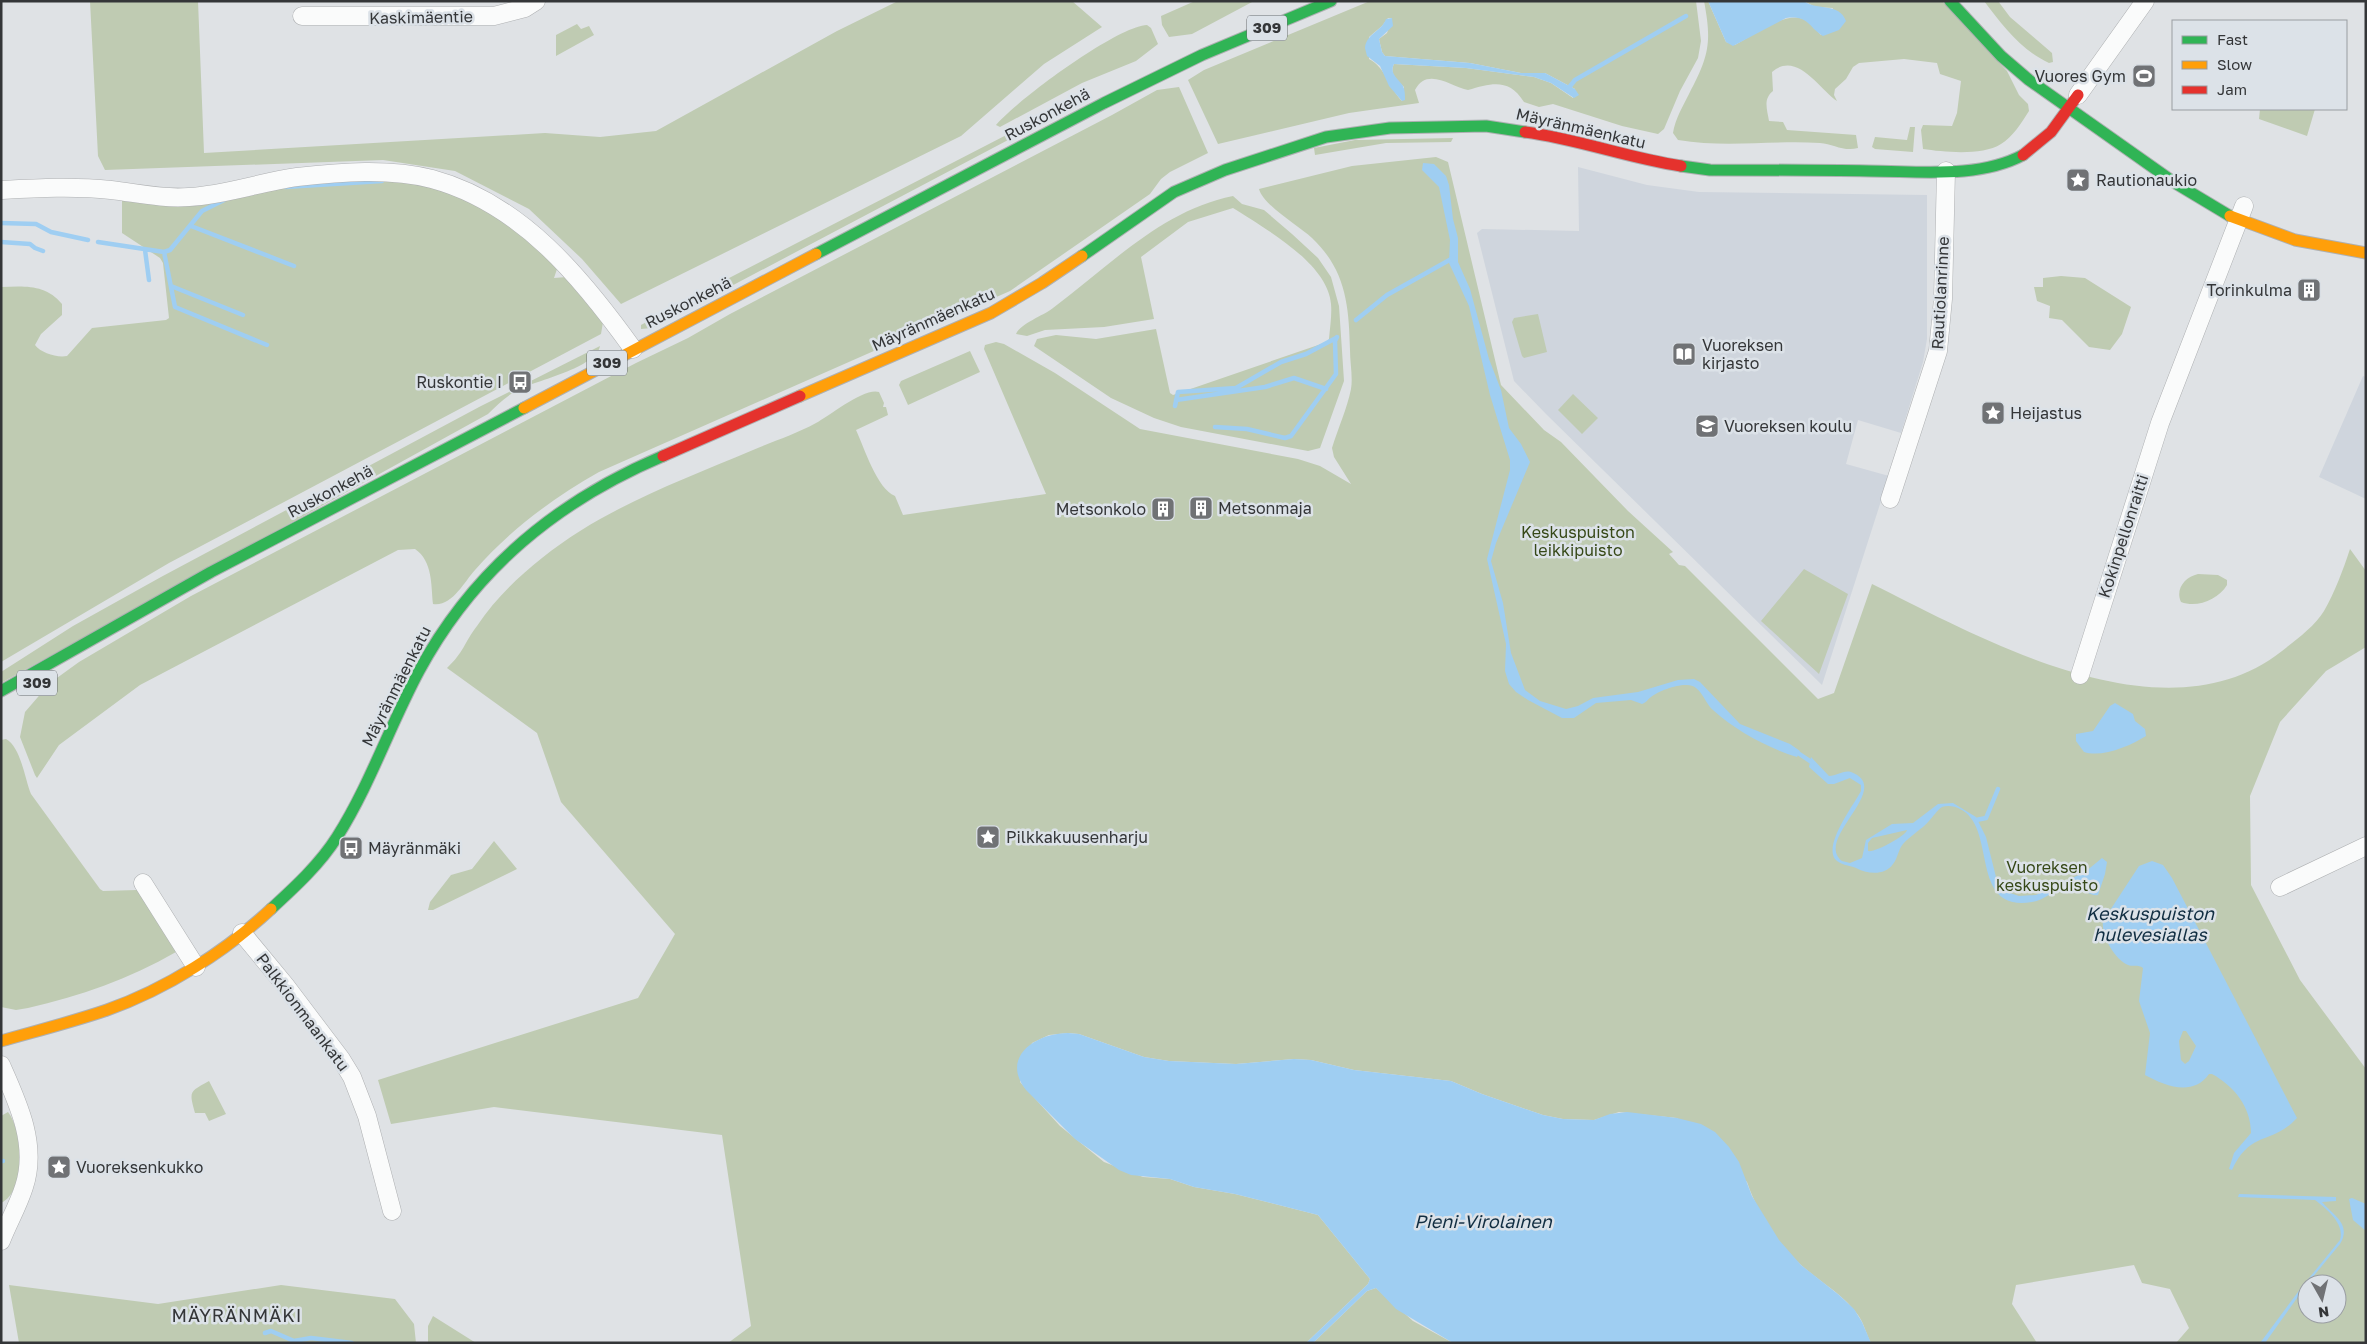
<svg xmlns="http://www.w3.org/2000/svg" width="2367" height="1344" viewBox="0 0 2367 1344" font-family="'Golos Text',sans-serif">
<rect width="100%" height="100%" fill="#dfe2e5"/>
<!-- built -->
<path fill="#cfd5dd" d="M 1578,167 L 1647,185 L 1699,192 L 1927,195 L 1927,339 L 1923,362 L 1901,433 L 1858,420 L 1846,464 L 1889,476 L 1822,685 L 1546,414 L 1514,381 L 1477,233 L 1482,229 L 1579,231 Z
M 2363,376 L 2366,377 L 2366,499 L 2319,477 Z"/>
<!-- green -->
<path fill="#bfcbb2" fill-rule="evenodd" d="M 90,1 L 198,1 L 204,153 L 545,133 L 600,137 L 656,131 L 837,31 L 898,1 L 1072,1 L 1102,27 L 1044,64 L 961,136 L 621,304 L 582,259 L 529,209 L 455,171 L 383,160 L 105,170 L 98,156 Z
M 1195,1 L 1254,1 L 1192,34 L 1169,37 L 1162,25 L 1161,16 Z
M 1370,1 L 1696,1 L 1701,41 L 1698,58 L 1680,91 L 1664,129 L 1658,134 L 1622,126 L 1553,104 L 1539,107 L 1524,102 C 1509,78 1492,83 1468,90 C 1452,87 1427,66 1415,90 L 1419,103 L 1349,113 L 1218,144 L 1188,80 L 1204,70 ZM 1388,18 L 1392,18 L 1387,33 L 1379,39 L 1382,52 L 1385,56 L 1470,63 L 1521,73 L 1545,73 L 1575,89 L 1573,98 L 1551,83 L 1534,77 L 1466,68 L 1394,64 C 1389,74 1397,80 1404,87 L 1402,101 C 1389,88 1386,68 1369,59 L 1369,37 L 1382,26 Z
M 1704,1 L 1708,1 L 1726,42 L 1735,45 C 1751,36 1786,11 1803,19 C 1811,22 1815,29 1821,35 L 1833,8 L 1815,7 L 1804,1 L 1942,1 L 2007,71 L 2019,95 L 2028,104 L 2029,111 C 2022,122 2012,138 2001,144 C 1982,156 1944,152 1923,149 L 1921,130 L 1923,125 L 1952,126 L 1957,113 L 1961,81 L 1940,74 L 1937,63 L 1904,59 L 1859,63 L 1853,67 L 1846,79 L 1835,89 L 1834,95 L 1837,101 C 1820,90 1797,50 1772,72 L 1773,91 C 1763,99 1767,109 1769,121 L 1783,122 L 1787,130 L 1856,135 L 1858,148 C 1844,152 1833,144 1820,143 C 1773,140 1726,148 1678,140 L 1673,133 C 1675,119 1683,106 1689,94 C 1709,56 1712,43 1704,1 Z
M 1984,1 L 1998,1 L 2010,17 L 2052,53 L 2053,62 L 2049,63 C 2021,50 2002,25 1984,1 Z
M 577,24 L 581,29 L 589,26 L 594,35 L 556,56 L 556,35 Z
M 1147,25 L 1151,28 L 1158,44 L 1136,61 L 1082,83 L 1000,127 L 996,125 C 1016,101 1117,26 1147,25 Z
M 1179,87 L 1208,153 L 1170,172 L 1161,179 L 1150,194 L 1010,291 L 599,472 C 553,498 510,530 475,570 C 464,582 452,607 433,604 C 431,586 433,561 415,549 L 398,550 L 140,685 L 59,745 L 37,778 L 35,775 L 20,737 L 25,712 L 50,683 L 79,662 L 191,596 L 636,363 L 688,338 L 730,314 L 1112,115 L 1157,90 Z
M 1078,98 L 1081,98 L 1082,101 L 652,328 L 641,329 L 641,325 L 700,293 Z
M 2260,109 L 2315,109 L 2307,136 L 2259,119 Z
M 1910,127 L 1915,127 L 1913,152 L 1875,149 L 1872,147 L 1875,137 L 1907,140 Z
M 1453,138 L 1451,142 L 1386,143 L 1315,155 L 1314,148 L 1355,140 Z
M 1436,157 L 1448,162 L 1501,385 L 1544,430 L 1561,442 L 1628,511 L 1673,552 L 1669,554 L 1679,565 L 1685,566 L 1818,699 L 1834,693 L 1872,584 C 1985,640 2165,743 2282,651 C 2296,640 2315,626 2324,611 C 2335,592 2343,570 2350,549 L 2366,571 L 2366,647 L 2326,671 L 2280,722 L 2250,796 L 2251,885 L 2300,980 L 2366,1069 L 2366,1343 L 2176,1343 L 2189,1328 L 2170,1289 L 2142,1283 L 2134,1265 L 2016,1285 L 2012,1304 L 2037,1343 L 1871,1343 C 1866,1334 1864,1323 1858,1315 C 1843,1294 1820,1282 1801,1265 C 1777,1243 1757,1212 1747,1182 L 1677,1118 L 1619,1112 L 1594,1120 L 1563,1119 L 1543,1115 L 1482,1094 L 1451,1081 L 1354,1070 L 1311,1060 L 1294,1059 L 1236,1064 L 1169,1061 L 1144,1057 L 1079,1034 L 1068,1033 L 1049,1035 L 1032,1043 L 1020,1082 L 1060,1126 L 1104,1162 L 1143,1177 L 1170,1179 L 1194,1187 L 1235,1194 L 1318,1215 L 1370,1279 L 1368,1284 L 1306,1343 L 728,1343 L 751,1326 L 722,1135 L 494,1107 L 391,1124 L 378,1080 L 638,998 L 675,934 L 561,802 L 537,733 L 447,668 C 464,652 464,643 477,626 C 495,599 517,578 542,558 C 604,508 680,481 753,450 C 774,441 796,434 816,423 C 829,416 865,387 879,392 L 884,403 L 883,407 L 886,407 L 888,415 L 856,430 C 864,447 877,489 895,496 L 903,515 L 1046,494 L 984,349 L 985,345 L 996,342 L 1004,344 L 1055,373 L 1140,429 L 1298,459 L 1320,466 L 1351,484 L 1334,457 L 1332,448 C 1338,428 1347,409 1351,389 C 1353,377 1350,363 1350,350 C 1349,306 1346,270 1312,238 C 1299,226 1263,205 1259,189 L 1352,166 ZM 2307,1284 L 2337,1284 L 2337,1314 L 2307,1314 Z
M 390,180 C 439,185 482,204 521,233 C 534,243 545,257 557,269 L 554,278 L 567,277 L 603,322 L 601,334 L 169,563 L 1,662 L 1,287 C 24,286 46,284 62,304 L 62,315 L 41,334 L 35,345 C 41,353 57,358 67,356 L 92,328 L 166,320 L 169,318 L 163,263 L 160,258 L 122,233 L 122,198 L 312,183 Z
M 1233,196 L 1242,204 L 1264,210 L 1292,234 L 1318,258 L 1331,277 L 1339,306 L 1344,381 L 1320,448 L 1308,451 L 1181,427 L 1154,418 L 1111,398 L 1034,346 L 1037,339 L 1056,335 L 1096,339 L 1156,329 L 1170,393 L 1173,395 L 1327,342 L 1329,339 C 1330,327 1332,315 1331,304 C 1328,263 1264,228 1233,208 L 1188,222 L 1141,257 L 1154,319 L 1104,327 L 1045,330 L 1027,336 L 1016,334 C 1021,323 1043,316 1053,308 C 1108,267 1162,210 1233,196 Z
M 2061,276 L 2085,278 L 2131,307 L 2122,334 L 2110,350 L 2089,347 L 2062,320 L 2049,318 L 2050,306 L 2037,301 L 2034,287 L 2043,287 L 2043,278 Z
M 1538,314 L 1547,352 L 1524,358 L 1522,356 L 1512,322 L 1514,318 Z
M 600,346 C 596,368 537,380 518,390 C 506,396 497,405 488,414 L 1,683 L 1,672 L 73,626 L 161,577 L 481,406 Z
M 970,351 L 980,372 L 908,405 L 899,385 L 901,381 Z
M 1573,394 L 1598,418 L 1582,434 L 1558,410 Z
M 1804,569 L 1848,594 L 1819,674 L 1761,621 Z
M 2198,574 L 2218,575 L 2227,580 L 2227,585 C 2218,600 2197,608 2181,602 C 2175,589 2185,577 2198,574 Z
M 6,739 C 21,747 25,780 31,794 L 100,889 L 103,891 L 137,890 L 177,951 L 176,952 C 129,979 80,996 28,1008 L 16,1010 L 1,1007 L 1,740 Z
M 494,841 L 517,869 L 433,910 L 428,910 L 430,902 L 451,875 L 472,869 Z
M 209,1081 L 226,1114 L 209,1121 L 205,1113 L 195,1113 C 189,1091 189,1092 209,1081 Z
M 8,1112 C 23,1131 27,1191 1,1203 L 1,1116 Z
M 9,1285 L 158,1304 L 281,1285 L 395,1299 L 414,1324 L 416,1343 L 19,1343 Z
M 1376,1288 L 1413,1321 L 1453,1343 L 1313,1343 L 1367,1291 Z
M 433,1316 L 476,1343 L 428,1343 L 428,1326 Z"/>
<!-- water -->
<path fill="#9fcef2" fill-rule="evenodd" d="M 1708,1 L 1804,1 C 1817,11 1839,2 1846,21 L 1839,30 L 1823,36 C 1808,27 1809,15 1786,18 L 1733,46 L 1726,42 Z
M 1392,18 L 1393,26 L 1379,39 L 1382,52 L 1385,56 L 1470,63 L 1521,73 L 1545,73 L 1575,89 L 1579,95 L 1574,98 L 1551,83 L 1534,77 L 1466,68 L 1394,64 C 1389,74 1398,78 1403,86 C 1405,90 1405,95 1405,100 L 1402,101 L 1389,86 L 1380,66 L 1367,56 L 1365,48 C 1366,34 1382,31 1386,19 Z
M 1423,163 L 1434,164 L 1446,176 L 1449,185 L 1453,219 L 1458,238 L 1458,262 L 1470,289 L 1489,359 L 1501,390 L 1509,428 L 1521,444 L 1530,462 L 1496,543 L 1491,561 L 1503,603 L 1511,653 L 1525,690 L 1540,701 L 1566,709 L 1578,706 L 1593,698 L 1638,692 L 1678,680 L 1694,679 L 1700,682 L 1740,724 L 1790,744 L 1800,751 L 1797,757 C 1768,748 1736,731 1713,710 C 1704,702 1701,685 1687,685 C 1678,684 1658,691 1651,697 C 1647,700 1647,702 1642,704 L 1631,700 L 1596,703 L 1574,718 L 1562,718 L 1528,700 L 1516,692 L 1509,684 L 1505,671 L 1506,644 L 1487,559 L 1510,470 L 1510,460 L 1490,395 L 1469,306 L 1449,263 L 1450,240 L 1439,187 L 1422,170 Z
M 2115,703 L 2133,714 L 2135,721 L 2145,729 L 2146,736 C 2130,746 2102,758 2084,752 L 2076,741 L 2076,734 L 2093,731 L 2110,706 Z
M 1811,757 L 1829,776 C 1837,776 1843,770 1851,772 C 1895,788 1813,839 1842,861 L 1850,863 L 1862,858 L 1866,840 L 1892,824 L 1913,823 L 1938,804 L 1953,803 L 1976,817 L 1986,837 L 1996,877 L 2007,892 L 2019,896 L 2036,895 L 2085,872 L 2102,858 L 2107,862 L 2105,874 L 2098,895 C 2087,897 2079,883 2066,886 C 2054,890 2045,900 2032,902 C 1968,913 1998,827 1960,809 C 1955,806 1947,805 1942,807 C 1937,810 1933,817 1929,821 C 1921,830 1911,835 1903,844 C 1898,850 1898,858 1893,864 C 1885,876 1867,874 1856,868 C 1849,865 1840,865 1835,859 C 1824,844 1853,806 1861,791 L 1861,785 L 1850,778 L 1834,784 L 1828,784 L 1809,767 ZM 1907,830 C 1907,835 1875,853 1868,851 L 1868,843 L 1872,838 Z
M 2152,861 L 2163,865 L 2172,878 L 2297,1118 C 2272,1145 2250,1130 2232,1170 L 2229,1169 L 2234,1153 L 2251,1133 C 2251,1107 2234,1086 2212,1074 L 2209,1074 C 2193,1097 2165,1086 2145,1075 L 2150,1033 L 2139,1001 L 2143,968 C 2138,964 2133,967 2128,965 C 2114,959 2101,935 2103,921 L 2139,866 ZM 2183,1031 L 2186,1031 L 2196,1046 L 2189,1061 L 2185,1064 L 2181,1060 L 2179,1041 Z
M 1068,1033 L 1079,1034 L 1144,1057 L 1169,1061 L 1236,1064 L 1294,1059 L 1311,1060 L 1354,1070 L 1451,1081 L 1482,1094 L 1543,1115 L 1563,1119 L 1594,1120 L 1610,1114 L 1627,1112 L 1677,1118 L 1701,1124 L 1715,1132 L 1729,1147 L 1739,1162 L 1752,1196 L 1779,1240 L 1801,1265 L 1839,1295 L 1854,1309 L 1862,1322 L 1871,1343 L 1453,1343 L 1396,1309 L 1376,1288 L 1367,1291 L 1313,1343 L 1306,1343 L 1368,1284 L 1370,1279 L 1318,1215 L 1235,1194 L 1194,1187 L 1170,1179 L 1131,1175 L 1119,1170 L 1075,1139 L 1026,1090 C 1000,1057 1036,1033 1068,1033 Z
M 2239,1194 L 2336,1197 L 2336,1201 L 2322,1202 C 2333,1215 2352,1224 2340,1244 L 2307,1284 L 2265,1343 L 2260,1343 L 2301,1288 L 2340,1240 C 2345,1224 2327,1209 2315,1200 L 2238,1197 Z
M 2352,1198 L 2366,1204 L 2366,1231 L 2353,1220 L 2349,1199 Z"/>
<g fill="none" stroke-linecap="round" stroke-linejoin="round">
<!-- stream -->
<path stroke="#9fcef2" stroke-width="4.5" d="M 1567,90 L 1575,80 L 1686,16
M 285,187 L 382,181
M 1,223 L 36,224 L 51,232 L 88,240
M 191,226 L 294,266
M 1,242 L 30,244 L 35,248 L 43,251
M 98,242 L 164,252 L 175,307 L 267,345
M 145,250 L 149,280
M 164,252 L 170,250 L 202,211 L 224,200
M 171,286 L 243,315
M 1356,320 L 1387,295 L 1453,258
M 1176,400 L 1265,387 L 1294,378 L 1326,389
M 1175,406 L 1178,392 L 1236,388 L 1281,362 L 1306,354 L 1336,338
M 1215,427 L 1247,429 L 1285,438 L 1291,436 L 1336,374 L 1335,341 L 1337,337
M 1795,751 L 1813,763
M 1976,820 L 1986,818 L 1998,789
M 1,1161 L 3,1161
M 265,1333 L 271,1331 L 294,1341 L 311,1338 L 352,1343"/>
<!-- street casing -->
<g stroke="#aeb0b2" stroke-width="19">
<path id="street" d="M 302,16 L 494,16 L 525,8 L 536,1
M 2078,95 L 2145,1
M 1,190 C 38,188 74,186 111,190 C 137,193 162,199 189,197 C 225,195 261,182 297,177 C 340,172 390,168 432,179 C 521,203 582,278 633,349
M 1890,499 L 1938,351 L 1943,299 L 1946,171
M 2080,675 L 2160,423 L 2244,206
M 143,883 L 196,967
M 2280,887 L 2366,846
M 242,933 L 285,985 L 341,1059 L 352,1077 L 367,1116 L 392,1211
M 1,1065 C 18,1103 38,1145 24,1187 C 18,1206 8,1223 1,1241"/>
</g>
<!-- fast casing -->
<g stroke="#aeb0b2" stroke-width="13">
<path id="fast" d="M 1950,1 L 2001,56 L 2029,80 L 2175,183 L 2230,216
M 1681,166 L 1710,170 C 1763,170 1816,170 1869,171 C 1919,171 1978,179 2023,155
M 816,254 L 1104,103 L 1202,55 L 1331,1
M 1082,256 L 1174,192 L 1225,170 L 1326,137 L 1390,128 L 1486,126 L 1525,132
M 1,691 L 211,572 L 524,408
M 271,909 C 295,887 320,864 337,837 C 370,785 390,725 419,671 C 474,569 557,501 663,456"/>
</g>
<!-- slow casing -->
<g stroke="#aeb0b2" stroke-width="13">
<path id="slow" d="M 2230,216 L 2295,240 L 2366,253
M 800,396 L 991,313 L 1042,283 L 1082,256
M 524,408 L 816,254
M 1,1041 C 36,1031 72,1022 107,1010 C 166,989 225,952 271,909"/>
</g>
<!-- jam casing -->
<g stroke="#aeb0b2" stroke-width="13">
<path id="jam" d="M 1525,132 C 1578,139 1628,158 1681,166
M 2023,155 L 2051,132 L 2078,95
M 663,456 L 800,396"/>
</g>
<!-- street -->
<use href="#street" stroke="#fafbfb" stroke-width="18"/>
<!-- fast -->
<use href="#fast" stroke="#30b455" stroke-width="11"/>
<!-- slow -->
<use href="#slow" stroke="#ff9f0a" stroke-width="11"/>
<!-- jam -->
<use href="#jam" stroke="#e5322d" stroke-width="11"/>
</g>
<!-- icons -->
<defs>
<g id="stadium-square" transform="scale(1.25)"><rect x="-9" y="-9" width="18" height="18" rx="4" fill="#707275" stroke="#dce2e8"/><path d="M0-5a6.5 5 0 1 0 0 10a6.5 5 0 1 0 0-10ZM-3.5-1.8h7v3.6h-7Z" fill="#fff"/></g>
<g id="sight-square" transform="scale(1.25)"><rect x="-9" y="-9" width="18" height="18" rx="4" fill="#707275" stroke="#dce2e8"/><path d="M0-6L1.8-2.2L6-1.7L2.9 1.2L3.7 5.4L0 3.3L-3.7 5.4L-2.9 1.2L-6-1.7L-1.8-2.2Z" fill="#fff"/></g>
<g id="building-square" transform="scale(1.25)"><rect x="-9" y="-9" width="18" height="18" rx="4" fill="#707275" stroke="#dce2e8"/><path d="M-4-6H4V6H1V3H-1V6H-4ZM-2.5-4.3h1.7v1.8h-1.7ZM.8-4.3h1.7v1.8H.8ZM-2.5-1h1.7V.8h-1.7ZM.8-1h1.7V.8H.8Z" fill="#fff"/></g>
<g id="library-square" transform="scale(1.25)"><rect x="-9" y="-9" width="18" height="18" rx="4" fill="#707275" stroke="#dce2e8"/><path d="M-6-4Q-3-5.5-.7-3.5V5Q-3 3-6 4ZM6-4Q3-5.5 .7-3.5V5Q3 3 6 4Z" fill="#fff"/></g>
<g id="bus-square" transform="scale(1.25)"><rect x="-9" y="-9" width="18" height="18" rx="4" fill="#707275" stroke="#dce2e8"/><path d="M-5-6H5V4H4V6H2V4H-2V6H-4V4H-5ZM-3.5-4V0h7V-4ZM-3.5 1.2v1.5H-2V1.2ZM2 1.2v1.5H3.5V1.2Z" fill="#fff"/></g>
<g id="school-square" transform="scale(1.25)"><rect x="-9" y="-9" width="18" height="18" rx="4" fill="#707275" stroke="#dce2e8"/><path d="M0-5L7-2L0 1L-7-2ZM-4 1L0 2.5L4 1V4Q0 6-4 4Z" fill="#fff"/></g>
</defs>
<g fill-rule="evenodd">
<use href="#stadium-square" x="2144" y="76"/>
<use href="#sight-square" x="2078" y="180"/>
<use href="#building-square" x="2309" y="290"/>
<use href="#library-square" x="1684" y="354"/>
<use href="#bus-square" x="520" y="382"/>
<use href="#sight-square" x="1993" y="413"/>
<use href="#school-square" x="1707" y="426"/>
<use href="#building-square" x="1201" y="508"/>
<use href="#building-square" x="1163" y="509"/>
<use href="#sight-square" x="988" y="837"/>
<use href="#bus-square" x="351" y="848"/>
<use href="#sight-square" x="59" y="1167"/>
</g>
<g text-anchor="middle" stroke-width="5" stroke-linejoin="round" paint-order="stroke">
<!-- shield labels -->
<g fill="#dce2e8" stroke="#666a6d" stroke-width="1">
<rect x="1247" y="15.5" width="40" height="25" rx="4"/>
<rect x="587" y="350.5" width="40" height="25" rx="4"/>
<rect x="17" y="670.5" width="40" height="25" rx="4"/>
</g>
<g font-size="15" font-weight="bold" fill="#343638">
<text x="1267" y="33">309</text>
<text x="607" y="368">309</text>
<text x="37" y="688">309</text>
</g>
<!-- street labels -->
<g font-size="16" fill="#343638" stroke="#dce2e8">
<text transform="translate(421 17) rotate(-1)" y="6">Kaskimäentie</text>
<text transform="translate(1047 114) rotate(-28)" y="6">Ruskonkehä</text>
<text transform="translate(1581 128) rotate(13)" y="6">Mäyränmäenkatu</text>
<text transform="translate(1940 293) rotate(-87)" y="6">Rautiolanrinne</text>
<text transform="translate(688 302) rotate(-27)" y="6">Ruskonkehä</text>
<text transform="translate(933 319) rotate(-24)" y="6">Mäyränmäenkatu</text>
<text transform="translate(330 491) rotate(-28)" y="6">Ruskonkehä</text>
<text transform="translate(2123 536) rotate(-72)" y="6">Kokinpellonraitti</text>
<text transform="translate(396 686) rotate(-63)" y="6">Mäyränmäenkatu</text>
<text transform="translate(303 1012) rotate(53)" y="6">Palkkionmaankatu</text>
</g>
<!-- poi labels -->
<g font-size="16" fill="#343638" stroke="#dce2e8" text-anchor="start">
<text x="2126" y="82" text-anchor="end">Vuores Gym</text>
<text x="2096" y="186">Rautionaukio</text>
<text x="2292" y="296" text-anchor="end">Torinkulma</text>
<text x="1702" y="351">Vuoreksen<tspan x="1702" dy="18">kirjasto</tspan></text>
<text x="502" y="388" text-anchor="end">Ruskontie I</text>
<text x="2010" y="419">Heijastus</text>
<text x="1724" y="432">Vuoreksen koulu</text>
<text x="1218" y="514">Metsonmaja</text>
<text x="1146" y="515" text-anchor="end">Metsonkolo</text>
<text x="1006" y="843">Pilkkakuusenharju</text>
<text x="368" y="854">Mäyränmäki</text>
<text x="76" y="1173">Vuoreksenkukko</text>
</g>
<!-- park labels -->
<g font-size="16" fill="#364817" stroke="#dce2e8">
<text x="1578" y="538">Keskuspuiston<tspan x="1578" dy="18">leikkipuisto</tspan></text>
<text x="2047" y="873">Vuoreksen<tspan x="2047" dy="18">keskuspuisto</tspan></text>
</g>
<!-- water labels -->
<g font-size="18" font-style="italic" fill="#112e42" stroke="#dce2e8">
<text x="2150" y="920">Keskuspuiston<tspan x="2150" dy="21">hulevesiallas</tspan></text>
<text x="1483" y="1228">Pieni-Virolainen</text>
</g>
<!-- neighbourhood labels -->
<g font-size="18" letter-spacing="1" fill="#343638" stroke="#dce2e8">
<text x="237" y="1322">MÄYRÄNMÄKI</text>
</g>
</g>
<!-- border -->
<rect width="2367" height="1344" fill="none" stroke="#343638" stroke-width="5"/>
<!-- legend -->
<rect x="2172" y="20" width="175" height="90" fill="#dce2e8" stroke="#999da2"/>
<rect x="2182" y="36" width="25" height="8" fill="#30b455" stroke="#999da2"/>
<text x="2217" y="45" font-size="15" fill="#343638">Fast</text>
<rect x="2182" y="61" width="25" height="8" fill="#ff9f0a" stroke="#999da2"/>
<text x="2217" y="70" font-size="15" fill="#343638">Slow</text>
<rect x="2182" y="86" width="25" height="8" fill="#e5322d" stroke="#999da2"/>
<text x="2217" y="95" font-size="15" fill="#343638">Jam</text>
<!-- north arrow -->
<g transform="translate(2322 1299) rotate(172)"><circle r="24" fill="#dce2e8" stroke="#999da2"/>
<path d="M0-4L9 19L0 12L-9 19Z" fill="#707275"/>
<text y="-8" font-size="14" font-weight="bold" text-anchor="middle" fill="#343638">N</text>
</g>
</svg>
